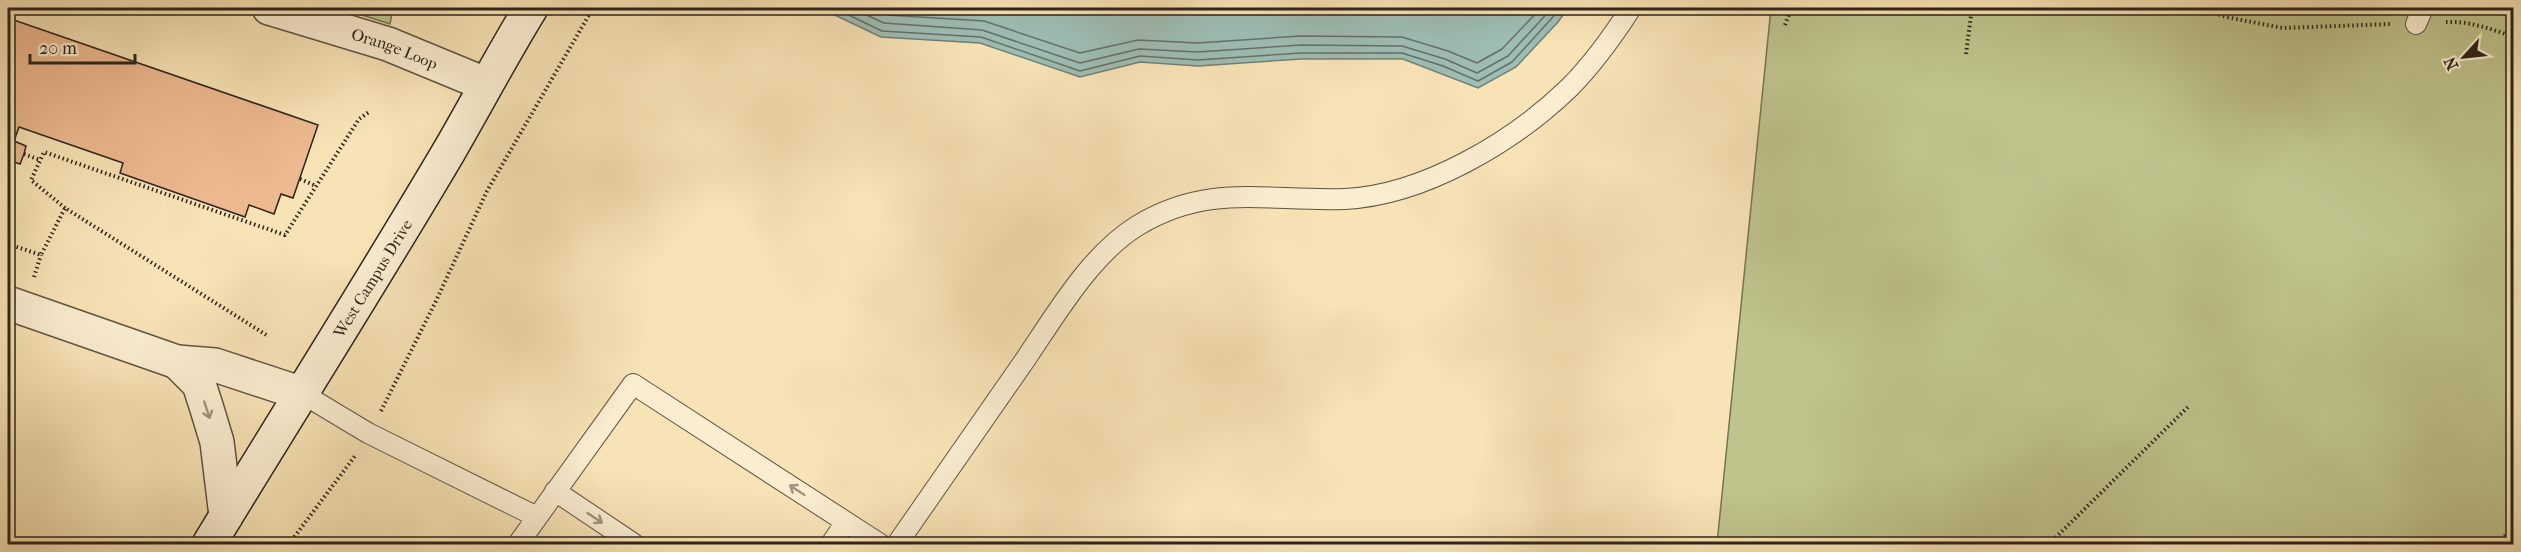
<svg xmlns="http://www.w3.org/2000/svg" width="2521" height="552" viewBox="0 0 2521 552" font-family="'IM FELL French Canon',serif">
<rect width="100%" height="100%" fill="#f8e3b6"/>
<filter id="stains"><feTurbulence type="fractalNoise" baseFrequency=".00333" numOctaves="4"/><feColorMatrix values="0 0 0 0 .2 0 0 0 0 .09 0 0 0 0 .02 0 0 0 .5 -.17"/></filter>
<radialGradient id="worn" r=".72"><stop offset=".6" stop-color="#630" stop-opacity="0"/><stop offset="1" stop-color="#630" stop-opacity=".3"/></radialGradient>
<!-- green -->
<path fill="#bfc38c" stroke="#767452" stroke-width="1.5" d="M 340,8 L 393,8 L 390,24 Z
M 1771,8 L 2513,8 L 2513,544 L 1717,544 Z"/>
<!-- water -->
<path fill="#9ebdb4" stroke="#718076" stroke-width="1.5" d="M 820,8 L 1568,8 L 1558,22 L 1516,67 L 1478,88 L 1403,59 L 1301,59 L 1198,66 L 1140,62 L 1080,77 L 980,43 L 881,37 Z"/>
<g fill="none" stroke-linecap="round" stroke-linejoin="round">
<!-- shore -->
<path stroke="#667066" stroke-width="1.5" d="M 834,8 L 882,31 L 981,37 L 1080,71 L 1140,56 L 1198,60 L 1301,53 L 1402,53 L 1443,66 L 1478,81 L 1512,62 L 1561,8
M 851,8 L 884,23 L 982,30 L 1080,63 L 1139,49 L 1198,52 L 1301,45 L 1402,46 L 1445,59 L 1477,73 L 1508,56 L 1552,8
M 872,8 L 887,15 L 984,21 L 1080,53 L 1138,40 L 1198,43 L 1300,36 L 1402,37 L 1448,51 L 1477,63 L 1502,49 L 1541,8"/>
</g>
<!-- building -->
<path fill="#edb990" stroke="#2d2419" stroke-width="1.5" d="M 8,18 L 318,125 L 293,198 L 281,194 L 274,214 L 249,205 L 245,217 L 120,173 L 123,163 L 19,127 L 14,141 L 26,146 L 24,154 L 20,164 L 8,160 Z"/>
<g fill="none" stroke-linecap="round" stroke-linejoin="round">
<!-- lane casing -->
<g stroke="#605440" stroke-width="22">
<path id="lane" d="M 2416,24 L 2423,8
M 303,394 L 368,433 L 537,517
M 555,491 L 634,544
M 518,544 L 633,384 L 880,544
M 831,544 L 846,522
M 897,544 C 939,483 982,422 1025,360 C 1055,316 1090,255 1137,226 C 1209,182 1267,202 1345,199 C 1424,195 1513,142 1569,88 C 1593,64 1613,36 1631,8"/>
</g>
<!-- street casing -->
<g stroke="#605440" stroke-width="36">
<g id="street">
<path id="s1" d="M 269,8 L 388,44 L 485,84"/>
<path d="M 8,303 L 177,362 L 215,365 L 303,394"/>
<path d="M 177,362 L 199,384 L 207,409 L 217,442 L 226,516"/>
</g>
</g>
<!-- secondary casing -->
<g stroke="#2d2419" stroke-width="36">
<g id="secondary">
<path id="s2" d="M 209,544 C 288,414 370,285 448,153 C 476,105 502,55 531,8"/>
</g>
</g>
<!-- path -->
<path stroke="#2d2419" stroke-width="4" stroke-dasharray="1.5 3" stroke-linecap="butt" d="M 2202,8 L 2226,17 L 2283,28 L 2391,24
M 2446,22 C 2470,21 2491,29 2514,37
M 1785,25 L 1791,8
M 1966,54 L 1972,8
M 24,154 L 40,160
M 300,179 L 316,186
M 65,208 L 31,180 L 44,152 L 285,235 L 359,119 L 369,112
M 8,244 L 41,255 L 65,208 L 268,336
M 34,277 L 41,255
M 381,411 L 436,301 L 487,191 L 593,8
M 289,544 L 355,456
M 2049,544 L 2189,406
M 2493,544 L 2514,530"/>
<!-- lane -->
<use href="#lane" stroke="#faedd0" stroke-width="20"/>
<!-- street -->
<use href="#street" stroke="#faedd0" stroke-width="33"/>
<!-- secondary -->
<use href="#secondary" stroke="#faedd0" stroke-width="33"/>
</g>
<!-- one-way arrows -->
<defs><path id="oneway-shaft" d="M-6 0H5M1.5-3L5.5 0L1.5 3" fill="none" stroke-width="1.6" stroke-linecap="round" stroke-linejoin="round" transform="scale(1.5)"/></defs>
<g stroke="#9e937e">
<use href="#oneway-shaft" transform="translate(207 410) rotate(72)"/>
<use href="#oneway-shaft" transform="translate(797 490) rotate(-147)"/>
<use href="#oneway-shaft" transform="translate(595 518) rotate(34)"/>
</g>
<g text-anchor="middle" stroke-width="4.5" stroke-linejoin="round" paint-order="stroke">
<!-- street labels -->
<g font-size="16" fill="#2d2419" stroke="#faedd0">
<text dy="6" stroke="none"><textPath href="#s1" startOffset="132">Orange Loop</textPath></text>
<text dy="6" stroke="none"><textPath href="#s2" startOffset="312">West Campus Drive</textPath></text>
</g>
</g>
<!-- margin -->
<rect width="2521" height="552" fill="none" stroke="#f8e3b6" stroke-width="30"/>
<rect x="9" y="9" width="2503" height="534" fill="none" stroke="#2d2419" stroke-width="3"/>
<rect x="15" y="15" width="2491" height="522" fill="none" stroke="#2d2419" stroke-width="1.5"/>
<!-- north arrow -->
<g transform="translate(2464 57) rotate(243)" stroke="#faedd0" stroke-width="4.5" paint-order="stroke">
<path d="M0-4.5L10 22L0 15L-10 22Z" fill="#2d2419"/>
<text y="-9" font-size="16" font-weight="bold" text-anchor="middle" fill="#2d2419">N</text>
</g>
<!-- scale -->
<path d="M30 54v9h105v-9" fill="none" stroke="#2d2419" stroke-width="3"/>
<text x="39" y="54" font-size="18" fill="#2d2419" stroke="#faedd0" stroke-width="4.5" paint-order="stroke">20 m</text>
<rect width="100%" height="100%" filter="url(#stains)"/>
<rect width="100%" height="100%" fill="url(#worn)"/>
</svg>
